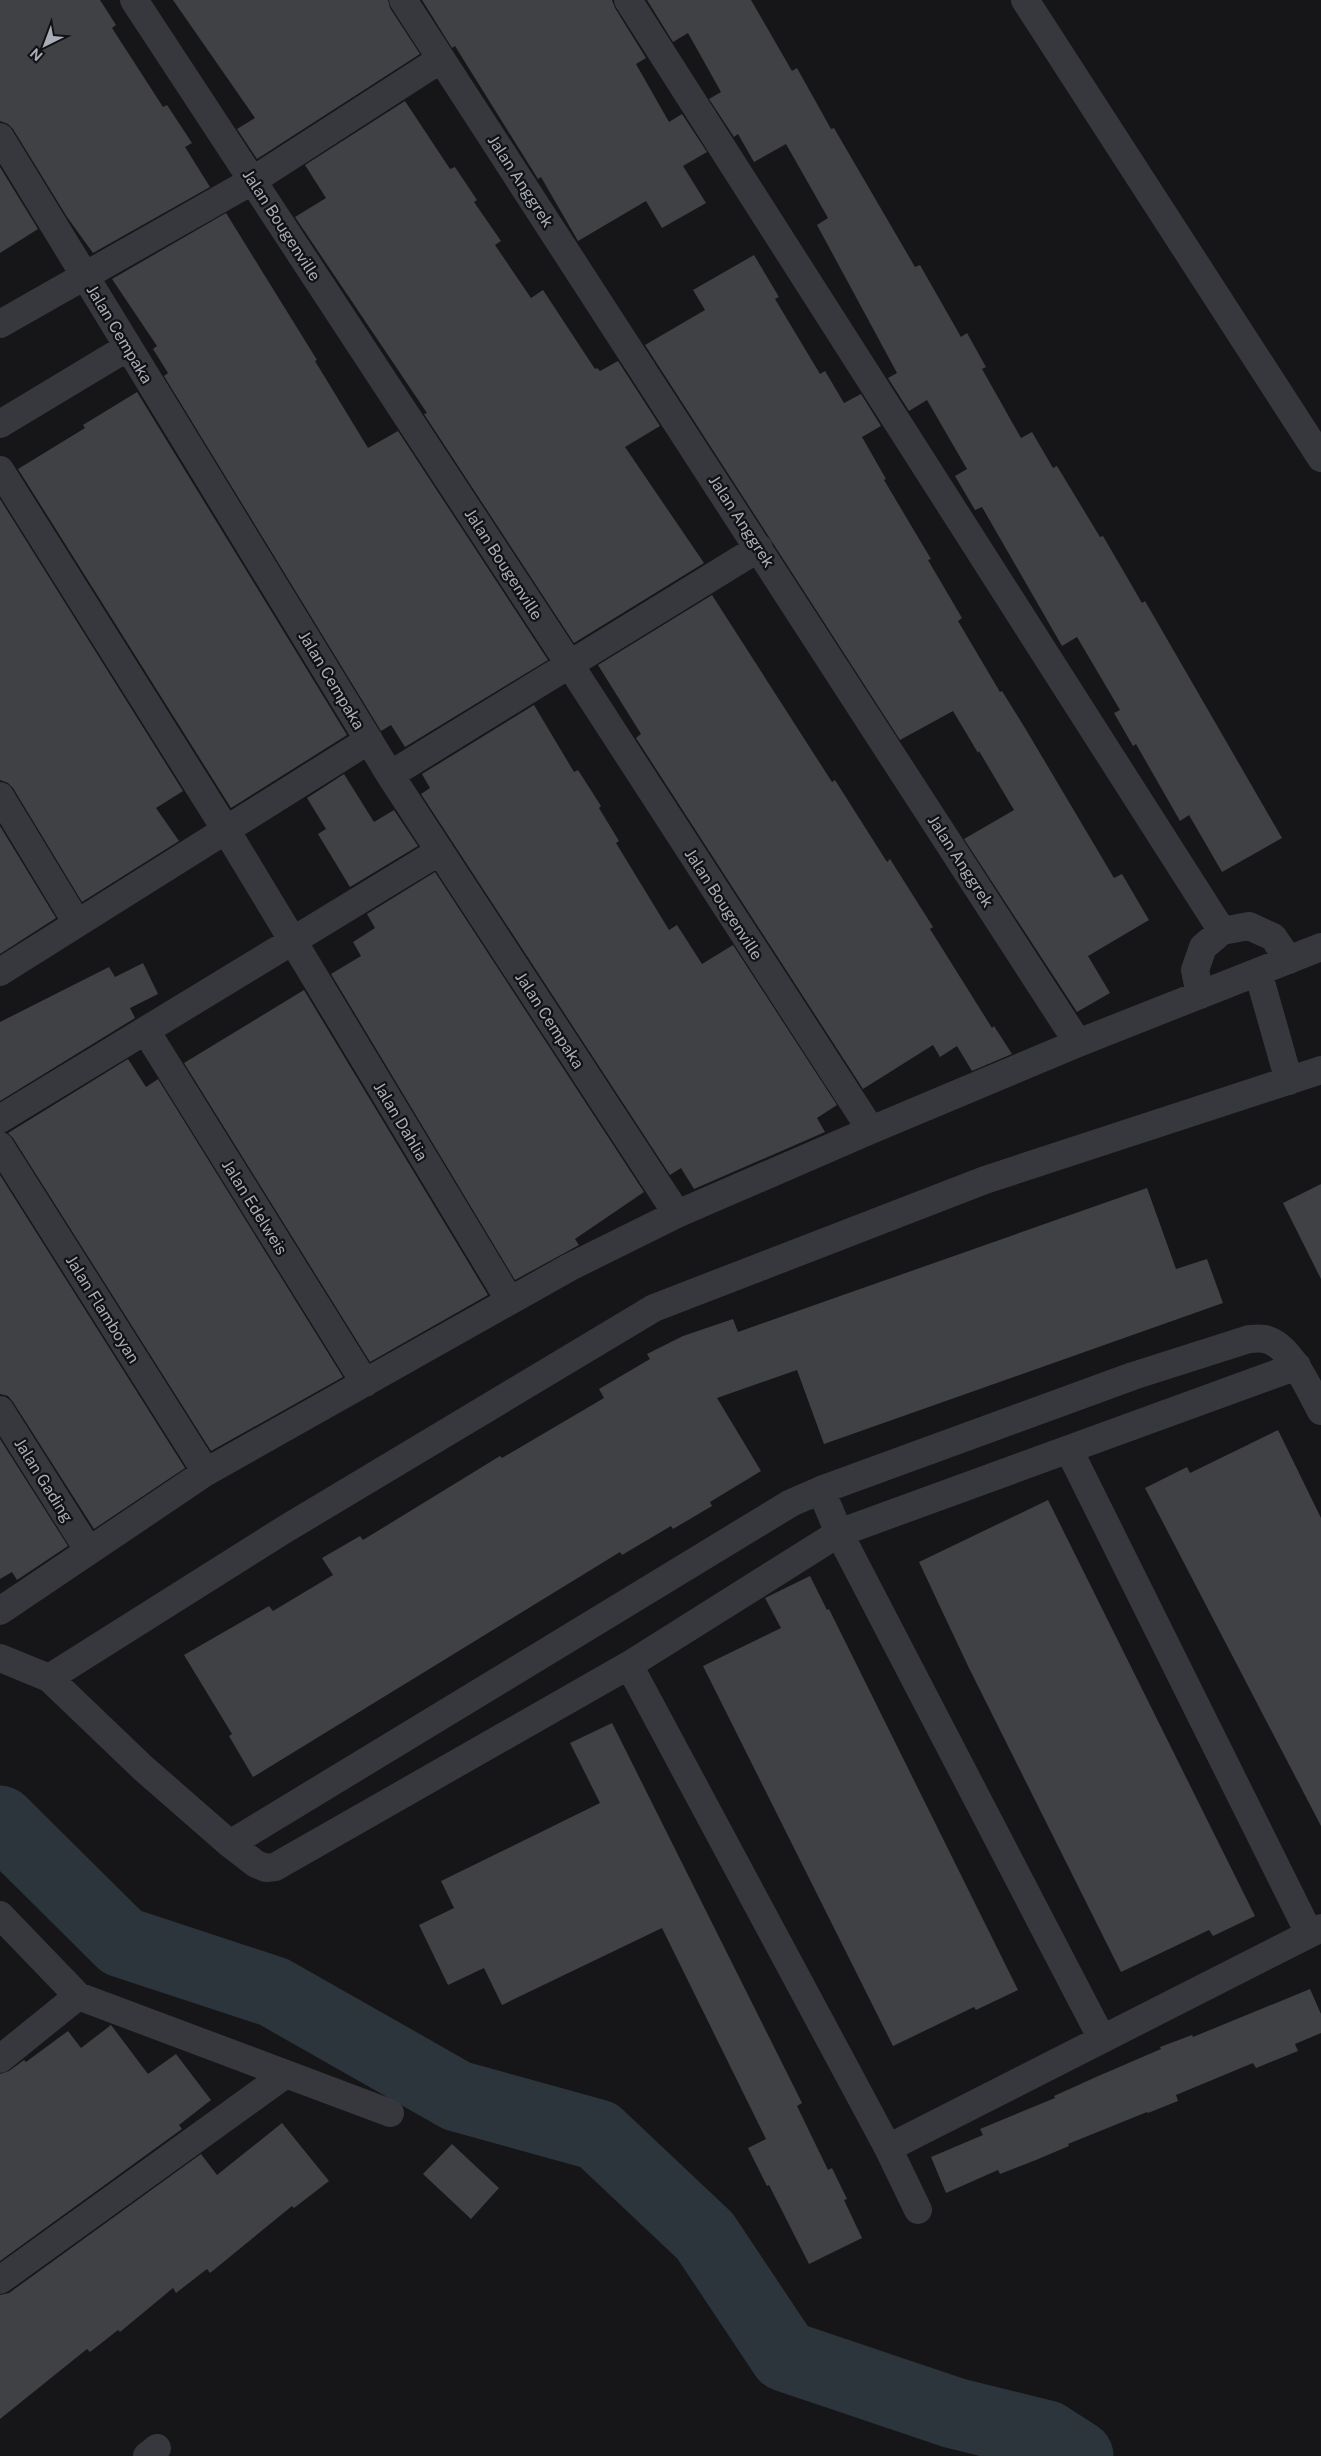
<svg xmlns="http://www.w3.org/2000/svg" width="1321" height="2456" viewBox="0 0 1321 2456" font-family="'Public Sans',sans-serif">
<rect width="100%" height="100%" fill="#161618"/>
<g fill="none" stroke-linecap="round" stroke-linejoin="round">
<!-- river -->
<path stroke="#2c353c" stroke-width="71" d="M 0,1821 L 122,1942 L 274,1992 L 457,2096 L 598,2135 L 705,2236 L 785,2356 L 954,2413 L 1047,2436 L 1078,2456"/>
</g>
<!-- building -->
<path fill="#404145" d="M 0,0 L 100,0 L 116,25 L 112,28 L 163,107 L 167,105 L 192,143 L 185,147 L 210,187 L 93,253 L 67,217 L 13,129 L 8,124 L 0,121 Z
M 173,0 L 388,0 L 390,8 L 420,54 L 257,159 L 237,129 L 255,118 Z
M 422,0 L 612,0 L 615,8 L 646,58 L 636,64 L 669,122 L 682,114 L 707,152 L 683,166 L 706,203 L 662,228 L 646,201 L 578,241 L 541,177 L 538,179 L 455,46 L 452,48 Z
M 647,0 L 751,0 L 792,71 L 797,68 L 831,129 L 834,128 L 915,267 L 920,265 L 961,337 L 967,333 L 986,367 L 982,369 L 1021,438 L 1032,432 L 1053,468 L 1057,466 L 1100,537 L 1103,536 L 1142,603 L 1145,601 L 1282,838 L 1222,872 L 1189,815 L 1180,821 L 1136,744 L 1133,746 L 1114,713 L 1120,710 L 1077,637 L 1062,646 L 982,507 L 975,510 L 955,476 L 967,469 L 927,400 L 909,411 L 888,378 L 897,373 L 817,225 L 828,218 L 786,144 L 754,162 L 738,134 L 734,137 L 709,99 L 721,92 L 688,33 L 673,42 Z
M 405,101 L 450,169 L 455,167 L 477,200 L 474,202 L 501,241 L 495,245 L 531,298 L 543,290 L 595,369 L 597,368 L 600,371 L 618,361 L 660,426 L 625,447 L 704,563 L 574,643 L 424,414 L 427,413 L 295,217 L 326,198 L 305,165 Z
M 0,167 L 38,229 L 0,253 Z
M 226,213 L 317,360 L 315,361 L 368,448 L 398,431 L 548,660 L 405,747 L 391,725 L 381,731 L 164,376 L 168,373 L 153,349 L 157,346 L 112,279 Z
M 754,255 L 779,297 L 775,299 L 820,374 L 825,371 L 844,403 L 861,394 L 881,426 L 862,437 L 886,479 L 884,480 L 931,559 L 928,560 L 962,618 L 958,621 L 1000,692 L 1002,691 L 1025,728 L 1114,878 L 1122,874 L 1149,920 L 1088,956 L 1110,993 L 1077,1012 L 964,839 L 1014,810 L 979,751 L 978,753 L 953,711 L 900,740 L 645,345 L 705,310 L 693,290 Z
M 137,392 L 347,735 L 231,808 L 18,469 L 85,428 L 83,425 Z
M 0,499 L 183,791 L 156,808 L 179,841 L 82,902 L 13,788 L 8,783 L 0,780 Z
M 712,595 L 832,782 L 835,780 L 887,862 L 890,859 L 933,927 L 930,929 L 992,1028 L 994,1026 L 1012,1054 L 972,1071 L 957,1046 L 940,1057 L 933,1045 L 863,1089 L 636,738 L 641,734 L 598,665 Z
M 534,705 L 574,772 L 578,770 L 601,806 L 599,808 L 619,841 L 616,843 L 669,930 L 677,925 L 702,964 L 733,945 L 837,1105 L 817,1118 L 825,1132 L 694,1189 L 681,1168 L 670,1175 L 421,794 L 430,788 L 422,774 Z
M 344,774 L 374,822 L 394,810 L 418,846 L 350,887 L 318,834 L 326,829 L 307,798 Z
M 0,826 L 56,918 L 0,954 Z
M 435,872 L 644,1192 L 575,1239 L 579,1245 L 515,1280 L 331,974 L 361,956 L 353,942 L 375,928 L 367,914 Z
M 143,963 L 158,994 L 130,1008 L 135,1018 L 0,1101 L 0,1022 L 109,967 L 115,977 Z
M 304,990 L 488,1295 L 370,1362 L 184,1063 Z
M 128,1059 L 146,1087 L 158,1079 L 343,1377 L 211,1451 L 13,1138 L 8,1133 Z
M 0,1175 L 185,1468 L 94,1529 L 13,1402 L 8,1396 L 0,1394 Z
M 1321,1184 L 1321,1279 L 1283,1203 Z
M 1147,1188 L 1176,1269 L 1207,1259 L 1223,1303 L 824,1444 L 797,1370 L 717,1398 L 761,1471 L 710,1502 L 712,1506 L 673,1529 L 671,1526 L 622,1555 L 620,1552 L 253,1777 L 229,1736 L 232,1734 L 184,1655 L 269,1606 L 273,1611 L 333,1575 L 322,1558 L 360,1536 L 363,1540 L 500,1456 L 502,1458 L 604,1398 L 599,1389 L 650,1359 L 647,1354 L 683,1336 L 733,1319 L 738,1332 Z
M 1278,1430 L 1321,1518 L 1321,1826 L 1145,1488 L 1187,1467 L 1190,1473 Z
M 0,1439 L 68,1546 L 17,1580 L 12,1572 L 0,1579 Z
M 1048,1500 L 1255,1916 L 1213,1936 L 1209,1930 L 1121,1972 L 968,1666 L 919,1562 Z
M 810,1576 L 827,1610 L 829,1609 L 1018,1990 L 976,2010 L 974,2007 L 893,2046 L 703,1666 L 781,1628 L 765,1598 Z
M 612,1723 L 802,2103 L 797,2106 L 828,2170 L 832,2168 L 847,2199 L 844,2200 L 862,2238 L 809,2264 L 769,2185 L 767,2186 L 748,2148 L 766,2139 L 662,1928 L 502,2005 L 484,1968 L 448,1985 L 419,1925 L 454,1908 L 441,1881 L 600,1803 L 570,1743 Z
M 1310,1989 L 1321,2014 L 1321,2033 L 1295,2044 L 1298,2051 L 1256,2068 L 1253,2063 L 1176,2095 L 1178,2101 L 1148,2113 L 1147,2112 L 1068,2144 L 1069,2146 L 1036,2160 L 1000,2174 L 998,2170 L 946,2193 L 931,2157 L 983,2135 L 980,2129 L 1055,2098 L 1054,2096 L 1096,2077 L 1161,2049 L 1160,2047 L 1192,2035 L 1193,2037 Z
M 111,2025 L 148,2074 L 176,2054 L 211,2100 L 179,2125 L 182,2129 L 0,2261 L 0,2074 L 9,2071 L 24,2060 L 26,2062 L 68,2031 L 81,2048 Z
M 282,2123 L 329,2181 L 294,2208 L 292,2206 L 210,2273 L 207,2269 L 176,2293 L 173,2288 L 120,2332 L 118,2330 L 90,2352 L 87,2349 L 0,2419 L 0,2295 L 9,2293 L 201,2154 L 217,2175 Z
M 452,2144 L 499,2188 L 471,2219 L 423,2174 Z"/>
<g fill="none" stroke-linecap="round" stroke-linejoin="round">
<!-- minor -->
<path stroke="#37383d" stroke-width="28" d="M 134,0 L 570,665 L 871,1130
M 403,0 L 1078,1043
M 628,0 L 1222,931
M 1025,0 L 1321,458
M 0,137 L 390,775 L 677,1214
M 0,324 L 252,181 L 441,59
M 0,424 L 128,347
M 0,470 L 226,830 L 510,1301
M 390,775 L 759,548
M 0,796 L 77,923
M 0,972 L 369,740
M 1258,972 L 1289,1081
M 1200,995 L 1195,970 L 1203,947 L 1222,931 L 1249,926 L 1273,937 L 1289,960
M 146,1031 L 365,1383
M 0,1119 L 440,851
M 0,1146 L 206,1472
M 0,1410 L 89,1551
M 1069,1450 L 1309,1933
M 821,1490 L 839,1533 L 1102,2039
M 0,1611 L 206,1472 L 570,1267 L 677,1214 L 871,1130 L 1078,1043 L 1321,947
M 0,1658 L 49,1678 L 143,1768 L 230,1844 L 256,1864 L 266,1868 L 275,1867 L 629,1665 L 839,1533 L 1297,1366
M 629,1665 L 888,2148 L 918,2210
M 49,1678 L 287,1528 L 654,1308 L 985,1180 L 1321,1070
M 230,1844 L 791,1503 L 821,1490 L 1133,1376 L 1249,1339 C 1254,1339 1259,1338 1264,1339 C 1289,1342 1310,1391 1321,1411
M 0,1915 L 78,1996 L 390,2113
M 0,2059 L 78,1996
M 888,2148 L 1321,1928
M 0,2280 L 286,2074
M 147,2456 L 157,2448"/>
</g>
<g text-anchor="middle" stroke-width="4.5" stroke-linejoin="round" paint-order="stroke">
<!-- street labels -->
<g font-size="16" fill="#a8adb8" stroke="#111113">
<text transform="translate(521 181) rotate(57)" y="6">Jalan Anggrek</text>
<text transform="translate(282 225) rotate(57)" y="6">Jalan Bougenville</text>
<text transform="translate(120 334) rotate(59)" y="6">Jalan Cempaka</text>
<text transform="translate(742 521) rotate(57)" y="6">Jalan Anggrek</text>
<text transform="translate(504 564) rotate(57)" y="6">Jalan Bougenville</text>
<text transform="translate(332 680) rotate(59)" y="6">Jalan Cempaka</text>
<text transform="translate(961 861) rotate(57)" y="6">Jalan Anggrek</text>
<text transform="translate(724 904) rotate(57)" y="6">Jalan Bougenville</text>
<text transform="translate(550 1020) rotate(57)" y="6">Jalan Cempaka</text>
<text transform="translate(401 1121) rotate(59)" y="6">Jalan Dahlia</text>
<text transform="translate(255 1207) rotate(58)" y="6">Jalan Edelweis</text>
<text transform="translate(103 1309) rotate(58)" y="6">Jalan Flamboyan</text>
<text transform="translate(44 1480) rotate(58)" y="6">Jalan Gading</text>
</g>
</g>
<!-- north arrow -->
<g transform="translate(45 45) rotate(222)" stroke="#111113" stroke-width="4" paint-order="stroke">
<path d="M0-4L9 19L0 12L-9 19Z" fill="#a8adb8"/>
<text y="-8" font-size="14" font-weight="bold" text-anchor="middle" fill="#a8adb8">N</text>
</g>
</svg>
